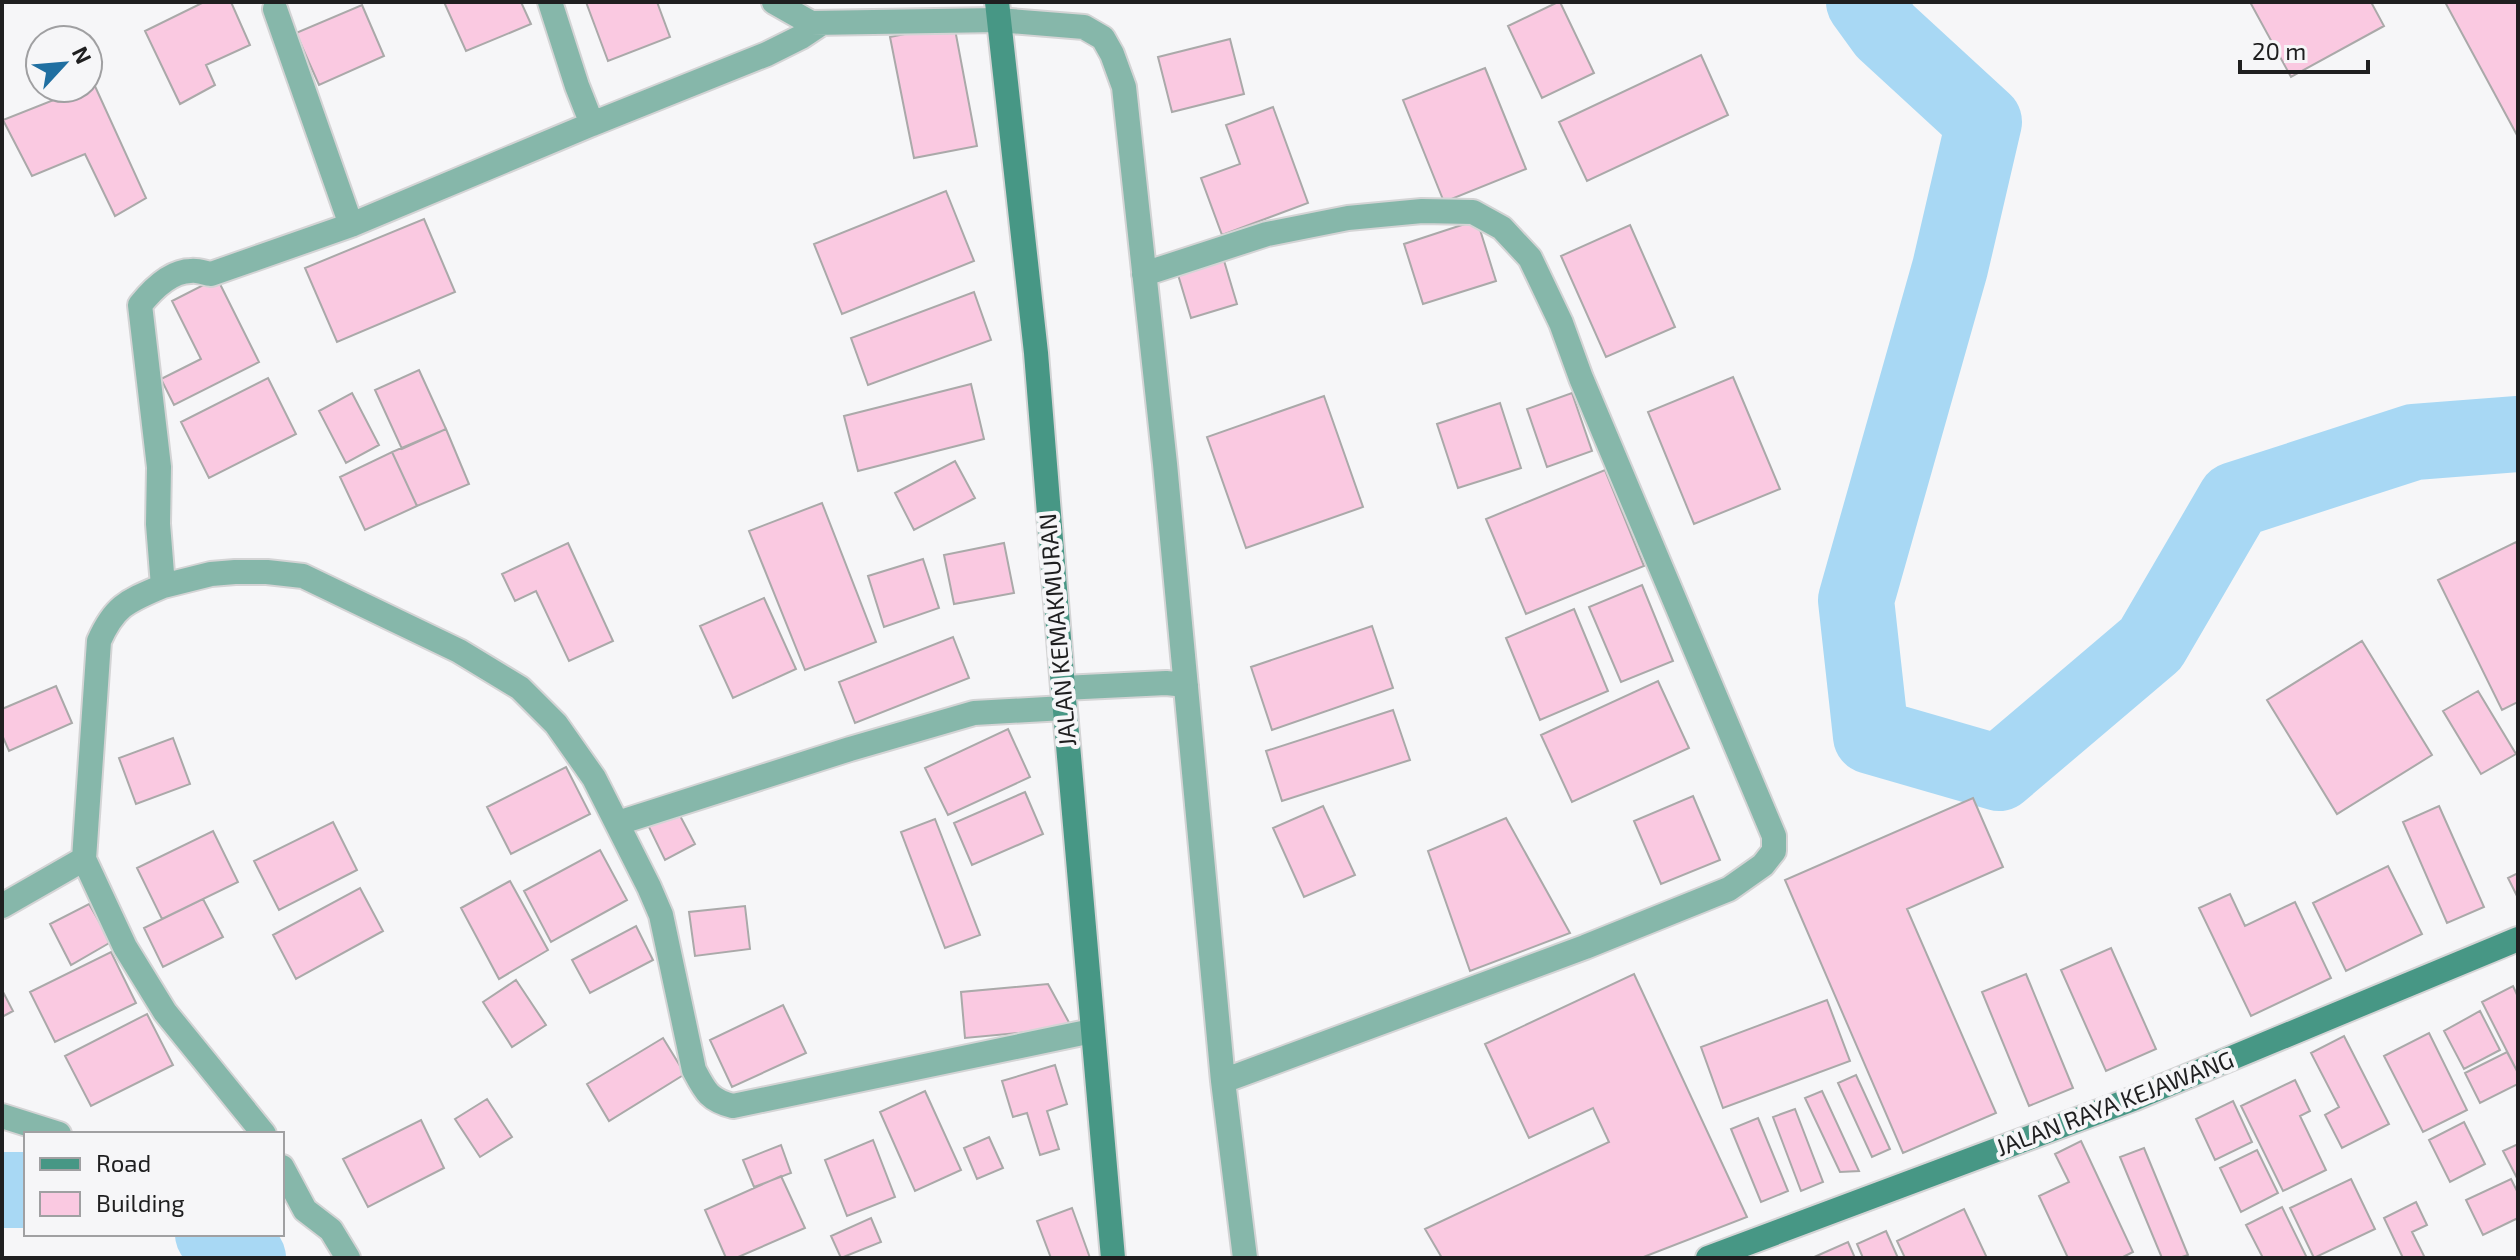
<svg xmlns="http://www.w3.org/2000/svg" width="2520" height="1260" viewBox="0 0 2520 1260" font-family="'Exo 2',sans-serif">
<rect width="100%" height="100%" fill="#f6f6f8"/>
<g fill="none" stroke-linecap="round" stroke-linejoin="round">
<!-- river -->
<path stroke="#a8d8f4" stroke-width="76" d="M 1864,2 L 1885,31 L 1984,122 L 1950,268 L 1856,600 L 1871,736 L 1999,773 L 2151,644 L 2235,500 L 2414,442 L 2518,434
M 2,1190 L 26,1190
M 213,1234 L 248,1258"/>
</g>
<!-- building -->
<path fill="#fac9e1" stroke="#aaa9a9" stroke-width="2" d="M 204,2 L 231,2 L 250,45 L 206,65 L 215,85 L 180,104 L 145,31 Z
M 444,2 L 521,2 L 531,24 L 466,51 Z
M 586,2 L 657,2 L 670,37 L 608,61 Z
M 1558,2 L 1560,2 L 1594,73 L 1542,98 L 1508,26 Z
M 2250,2 L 2371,2 L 2384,26 L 2291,77 Z
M 2445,2 L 2518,2 L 2518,137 Z
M 362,5 L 384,56 L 319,85 L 296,33 Z
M 954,24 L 977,146 L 914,158 L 890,37 Z
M 1230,39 L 1244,94 L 1172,112 L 1158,57 Z
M 1701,55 L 1728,115 L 1587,181 L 1559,122 Z
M 1485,68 L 1526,169 L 1444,202 L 1403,100 Z
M 94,84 L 146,198 L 115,216 L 85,154 L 32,176 L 3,120 Z
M 1273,107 L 1308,203 L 1222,235 L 1201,178 L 1240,164 L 1226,125 Z
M 946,191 L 974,261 L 842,314 L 814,244 Z
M 424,219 L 455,292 L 337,342 L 305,268 Z
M 1477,220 L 1496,281 L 1423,304 L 1404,244 Z
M 1630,225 L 1675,327 L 1606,357 L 1561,256 Z
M 1222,254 L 1237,304 L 1191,318 L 1176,268 Z
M 217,278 L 259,362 L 174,405 L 161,379 L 201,359 L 172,301 Z
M 974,292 L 991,340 L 868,385 L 851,338 Z
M 419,370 L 446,429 L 402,449 L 375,390 Z
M 1733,377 L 1780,489 L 1694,524 L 1648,412 Z
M 268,378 L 296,434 L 209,478 L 181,422 Z
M 971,384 L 984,439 L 858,471 L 844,416 Z
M 352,393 L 379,445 L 346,463 L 319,411 Z
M 1572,393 L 1592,451 L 1547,467 L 1527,409 Z
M 1324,396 L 1363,507 L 1246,548 L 1207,437 Z
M 1500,403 L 1521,468 L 1458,488 L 1437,424 Z
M 446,429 L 469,484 L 417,506 L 392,452 Z
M 392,452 L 417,506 L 365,530 L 340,477 Z
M 955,461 L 975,498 L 914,530 L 895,493 Z
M 1605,470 L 1644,566 L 1526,614 L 1486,519 Z
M 822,503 L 876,642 L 805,670 L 749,531 Z
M 2516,542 L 2518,547 L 2518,702 L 2502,710 L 2438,580 Z
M 568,543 L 613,641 L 569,661 L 536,591 L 515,601 L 502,574 Z
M 1004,543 L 1014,593 L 954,604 L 944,555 Z
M 923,559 L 939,608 L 884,627 L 868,576 Z
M 1642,585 L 1673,661 L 1621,682 L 1589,607 Z
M 764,598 L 796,669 L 733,698 L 700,626 Z
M 1574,609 L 1608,691 L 1540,720 L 1506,638 Z
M 1372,626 L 1393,688 L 1272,730 L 1251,667 Z
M 953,637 L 969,678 L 855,723 L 839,682 Z
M 2362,641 L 2432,755 L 2337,814 L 2267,700 Z
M 1658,681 L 1689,748 L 1572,802 L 1541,735 Z
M 56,686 L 72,723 L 9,751 L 2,735 L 2,709 Z
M 2478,691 L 2516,754 L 2481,774 L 2443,711 Z
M 1393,710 L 1410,760 L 1282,801 L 1266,751 Z
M 1008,729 L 1030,777 L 948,815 L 925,768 Z
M 173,738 L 190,784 L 136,804 L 119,758 Z
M 566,767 L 590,814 L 511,854 L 487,807 Z
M 1025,792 L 1043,834 L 972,865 L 954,823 Z
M 1693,796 L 1720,860 L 1661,884 L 1634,821 Z
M 1973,798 L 2003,867 L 1907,909 L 1996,1113 L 1903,1153 L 1785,880 Z
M 1323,806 L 1355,875 L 1304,897 L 1273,828 Z
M 2439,806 L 2484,907 L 2447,923 L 2403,822 Z
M 677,810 L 695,844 L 665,860 L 648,825 Z
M 1506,818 L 1570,933 L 1470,971 L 1428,851 Z
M 935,819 L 980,935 L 945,948 L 901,832 Z
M 333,822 L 357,870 L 279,910 L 254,861 Z
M 213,831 L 238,882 L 162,919 L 137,868 Z
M 600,850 L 627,900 L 551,942 L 524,891 Z
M 2388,866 L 2422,934 L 2346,971 L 2313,903 Z
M 2518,873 L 2518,898 L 2508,878 Z
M 510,881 L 548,950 L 499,979 L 461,908 Z
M 360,888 L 383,931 L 296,979 L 273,935 Z
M 2230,894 L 2245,926 L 2295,902 L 2331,978 L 2251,1016 L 2199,908 Z
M 203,899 L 223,937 L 163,967 L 144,928 Z
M 89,904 L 111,942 L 71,965 L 50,924 Z
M 745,906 L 750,949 L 695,956 L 689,912 Z
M 636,926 L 653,960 L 590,993 L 572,960 Z
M 2111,948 L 2156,1049 L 2106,1071 L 2061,970 Z
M 111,952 L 136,1003 L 55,1042 L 30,992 Z
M 1634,974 L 1747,1217 L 1641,1258 L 1442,1258 L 1425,1229 L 1609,1142 L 1593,1108 L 1529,1138 L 1485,1044 Z
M 2026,974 L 2073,1088 L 2029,1106 L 1982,992 Z
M 516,980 L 546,1025 L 512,1047 L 483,1002 Z
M 1048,984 L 1072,1028 L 965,1038 L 961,992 Z
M 2513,986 L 2518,997 L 2518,1073 L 2482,1002 Z
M 2,990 L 13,1011 L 2,1017 Z
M 1827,1000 L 1850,1061 L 1723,1108 L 1701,1047 Z
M 783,1005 L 806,1053 L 732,1087 L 710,1040 Z
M 2480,1011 L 2500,1050 L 2464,1069 L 2444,1031 Z
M 147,1014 L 173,1065 L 91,1106 L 65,1056 Z
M 2429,1033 L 2467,1110 L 2423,1132 L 2384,1056 Z
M 2344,1036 L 2389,1124 L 2342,1148 L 2325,1115 L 2339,1107 L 2311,1053 Z
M 663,1038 L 685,1074 L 609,1121 L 587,1084 Z
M 2507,1052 L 2518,1073 L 2518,1084 L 2480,1103 L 2465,1073 Z
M 1055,1065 L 1067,1104 L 1047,1111 L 1059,1149 L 1040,1155 L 1027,1113 L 1013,1117 L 1002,1081 Z
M 1856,1075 L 1890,1149 L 1872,1157 L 1838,1083 Z
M 2295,1080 L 2310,1111 L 2300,1116 L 2326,1170 L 2283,1191 L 2241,1106 Z
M 925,1091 L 961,1170 L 915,1191 L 880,1112 Z
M 1822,1091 L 1859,1171 L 1840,1172 L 1805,1098 Z
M 487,1099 L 512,1137 L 480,1157 L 455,1119 Z
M 2233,1101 L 2252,1142 L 2215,1160 L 2196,1119 Z
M 1795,1109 L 1823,1182 L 1801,1191 L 1773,1117 Z
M 1758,1118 L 1788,1191 L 1761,1202 L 1731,1129 Z
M 421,1120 L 444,1168 L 368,1207 L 343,1159 Z
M 2464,1122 L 2485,1164 L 2450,1182 L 2429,1140 Z
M 989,1137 L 1003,1168 L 977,1179 L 964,1148 Z
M 873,1140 L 895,1197 L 847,1216 L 825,1160 Z
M 2081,1141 L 2133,1252 L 2121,1258 L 2068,1258 L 2039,1196 L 2069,1182 L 2055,1154 Z
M 2518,1144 L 2518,1180 L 2503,1151 Z
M 781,1145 L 791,1173 L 754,1187 L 743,1160 Z
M 2144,1148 L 2188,1255 L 2179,1258 L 2162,1258 L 2120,1157 Z
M 2257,1150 L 2278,1193 L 2241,1212 L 2220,1168 Z
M 781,1176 L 805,1228 L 736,1258 L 726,1258 L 705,1210 Z
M 2351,1179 L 2375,1229 L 2314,1258 L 2290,1208 Z
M 2511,1179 L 2518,1193 L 2518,1218 L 2483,1235 L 2466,1200 Z
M 2416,1202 L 2427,1225 L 2412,1232 L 2425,1258 L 2403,1258 L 2384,1218 Z
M 2282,1207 L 2307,1258 L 2263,1258 L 2246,1225 Z
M 1072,1208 L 1090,1258 L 1051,1258 L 1037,1221 Z
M 1964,1209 L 1987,1258 L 1905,1258 L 1897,1241 Z
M 871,1218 L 881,1242 L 841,1258 L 831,1236 Z
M 1886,1231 L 1898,1258 L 1863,1258 L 1857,1244 Z
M 1848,1242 L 1855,1258 L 1812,1258 Z"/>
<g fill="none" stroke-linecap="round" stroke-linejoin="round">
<!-- street casing -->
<g stroke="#d4d4d5" stroke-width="28">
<path id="street" d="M 774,2 L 811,23 L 998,20 L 1084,27 L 1103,38 L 1112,54 L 1124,87 L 1165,464 L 1223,1081 L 1245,1258
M 275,9 L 351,225
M 592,124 L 767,54 L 801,37 L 822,23
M 1144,274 L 1267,234 L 1348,218 L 1422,211 L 1473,212 L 1502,228 L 1530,258 L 1561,323 L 1581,378 L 1774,836 L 1774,851 L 1763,865 L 1729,889 L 1585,947 L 1223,1081
M 163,586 L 211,574 L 235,572 L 267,572 L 303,576 L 459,651 L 520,688 L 556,724 L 594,778 L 649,887 L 661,915 L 694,1070 C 705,1091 709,1100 733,1106 L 1092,1031
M 1063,688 L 1166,683 L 1186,685
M 618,823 L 850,749 L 974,713 L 1064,708
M 2,906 L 84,859
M 2,1116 L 59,1134
M 264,1134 L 165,1012 L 125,947 L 84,859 L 99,641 C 115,605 128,601 163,586 L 158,524 L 159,467 L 140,305 C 152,290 170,271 191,271 C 197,270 205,273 211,274 L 351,225 L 592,124 L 577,86 L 550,2
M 282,1167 L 305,1210 L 331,1230 L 348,1258"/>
</g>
<!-- secondary casing -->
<g stroke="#d4d4d5" stroke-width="28">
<path id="secondary" d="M 997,2 L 1036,353 L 1063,688 L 1113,1258
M 1708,1258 L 2133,1099 L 2518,939"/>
</g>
<!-- street -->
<use href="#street" stroke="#86b7aa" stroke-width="24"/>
<!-- secondary -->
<use href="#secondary" stroke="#479785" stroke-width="24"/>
</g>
<g text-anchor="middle" stroke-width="8" stroke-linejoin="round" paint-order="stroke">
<!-- street labels -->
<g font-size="24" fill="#1f1f20" stroke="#f6f6f8">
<text transform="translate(1058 630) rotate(-95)" y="8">JALAN KEMAKMURAN</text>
<text transform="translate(2115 1104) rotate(-21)" y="8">JALAN RAYA KEJAWANG</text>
</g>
</g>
<!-- border -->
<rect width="2520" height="1260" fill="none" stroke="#1f1f20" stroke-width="8"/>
<!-- legend -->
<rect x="24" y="1132" width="260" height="104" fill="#f6f6f8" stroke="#a0a0a2" stroke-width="2"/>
<rect x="40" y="1158" width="40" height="12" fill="#479785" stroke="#a0a0a2" stroke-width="2"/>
<text x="96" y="1172" font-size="24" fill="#1f1f20">Road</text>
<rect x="40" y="1192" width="40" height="24" fill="#fac9e1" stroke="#a0a0a2" stroke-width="2"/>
<text x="96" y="1212" font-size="24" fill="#1f1f20">Building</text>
<!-- north arrow -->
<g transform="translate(64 64) rotate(64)"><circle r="38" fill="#f6f6f8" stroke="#a0a0a2" stroke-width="2"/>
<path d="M0-6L14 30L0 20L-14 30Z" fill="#206fa1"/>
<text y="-12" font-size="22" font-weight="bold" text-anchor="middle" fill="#1f1f20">N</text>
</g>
<!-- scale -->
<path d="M2240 60v12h128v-12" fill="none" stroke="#1f1f20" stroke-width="4"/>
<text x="2252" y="60" font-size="24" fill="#1f1f20" stroke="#f6f6f8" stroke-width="6" paint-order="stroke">20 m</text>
</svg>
